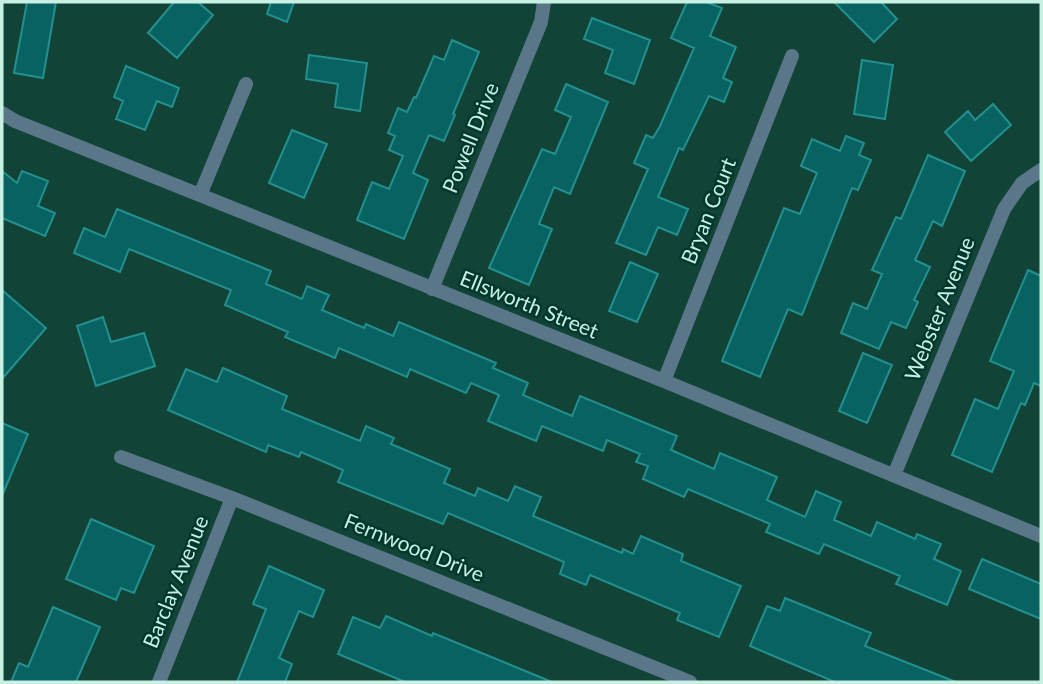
<svg xmlns="http://www.w3.org/2000/svg" width="1043" height="684" viewBox="0 0 1043 684" font-family="Lato,sans-serif">
<rect width="100%" height="100%" fill="#114337"/>
<!-- building -->
<path fill="#086261" stroke="#23908f" stroke-width="2" d="M 27,2 L 56,2 L 43,78 L 14,73 Z
M 174,2 L 198,2 L 213,15 L 177,58 L 148,33 Z
M 271,2 L 294,2 L 287,22 L 267,14 Z
M 687,2 L 706,2 L 722,8 L 710,36 L 736,47 L 723,78 L 732,82 L 724,102 L 709,96 L 683,150 L 679,148 L 658,197 L 688,209 L 677,235 L 658,227 L 646,255 L 616,243 L 648,169 L 634,163 L 646,135 L 653,138 L 660,126 L 694,48 L 671,38 Z
M 834,2 L 881,2 L 897,19 L 874,42 Z
M 592,18 L 650,40 L 634,84 L 605,73 L 613,50 L 584,39 Z
M 452,40 L 479,52 L 453,114 L 455,115 L 444,141 L 429,135 L 413,173 L 428,180 L 404,239 L 357,220 L 372,182 L 389,189 L 403,156 L 389,150 L 395,136 L 388,133 L 398,108 L 407,112 L 414,97 L 416,98 L 434,56 L 444,60 Z
M 309,55 L 367,63 L 360,111 L 335,107 L 338,84 L 306,79 Z
M 862,60 L 893,65 L 885,119 L 854,114 Z
M 126,66 L 179,88 L 172,107 L 157,101 L 145,130 L 116,119 L 123,101 L 114,97 Z
M 566,84 L 608,102 L 570,194 L 554,187 L 539,224 L 552,229 L 529,285 L 489,268 L 542,149 L 555,154 L 571,117 L 555,110 Z
M 993,104 L 1011,125 L 971,161 L 945,132 L 968,111 L 975,120 Z
M 292,130 L 327,144 L 304,198 L 269,183 Z
M 846,136 L 864,143 L 859,155 L 871,160 L 858,190 L 852,188 L 802,315 L 788,309 L 760,377 L 722,361 L 784,208 L 800,214 L 817,173 L 801,166 L 812,139 L 840,151 Z
M 928,155 L 965,171 L 942,226 L 933,221 L 915,260 L 930,267 L 914,300 L 918,302 L 906,328 L 891,322 L 879,349 L 841,333 L 853,303 L 867,309 L 882,274 L 872,270 L 896,217 L 901,219 Z
M 2,171 L 17,183 L 22,171 L 48,181 L 38,206 L 55,213 L 45,236 L 2,218 Z
M 117,209 L 271,271 L 266,284 L 302,299 L 307,286 L 329,295 L 322,310 L 364,328 L 366,324 L 393,336 L 399,322 L 496,363 L 493,368 L 528,383 L 523,395 L 572,416 L 580,396 L 677,436 L 671,450 L 714,469 L 720,453 L 777,477 L 767,500 L 805,517 L 816,491 L 841,502 L 834,520 L 871,536 L 877,522 L 915,539 L 917,534 L 941,544 L 934,559 L 961,571 L 947,605 L 896,584 L 900,576 L 824,544 L 819,554 L 766,532 L 770,524 L 688,489 L 684,497 L 643,479 L 648,466 L 636,462 L 640,454 L 607,440 L 603,451 L 542,426 L 536,441 L 488,421 L 499,395 L 471,383 L 466,393 L 410,369 L 407,377 L 339,348 L 335,358 L 285,337 L 288,332 L 225,305 L 231,290 L 129,249 L 120,272 L 74,253 L 84,228 L 105,237 Z
M 630,262 L 658,274 L 637,322 L 609,311 Z
M 1028,270 L 1041,276 L 1041,386 L 1034,383 L 1025,405 L 1021,403 L 992,472 L 952,455 L 975,399 L 998,409 L 1014,371 L 990,361 Z
M 2,290 L 46,328 L 2,379 Z
M 103,317 L 111,342 L 144,333 L 155,366 L 96,386 L 77,326 Z
M 863,353 L 892,365 L 867,423 L 839,411 Z
M 223,368 L 287,396 L 282,409 L 360,441 L 366,426 L 394,438 L 391,444 L 450,469 L 444,483 L 475,496 L 478,488 L 508,501 L 515,486 L 541,497 L 533,516 L 622,553 L 623,549 L 633,554 L 641,536 L 683,554 L 681,561 L 741,586 L 719,637 L 677,620 L 680,613 L 590,575 L 586,585 L 560,574 L 564,562 L 448,513 L 443,524 L 338,482 L 343,470 L 301,452 L 299,457 L 268,445 L 266,452 L 168,410 L 186,369 L 217,382 Z
M 2,423 L 28,434 L 2,496 Z
M 91,519 L 154,546 L 134,593 L 121,588 L 116,600 L 66,579 Z
M 982,559 L 1041,584 L 1041,619 L 969,589 Z
M 269,566 L 324,590 L 313,617 L 299,611 L 279,658 L 292,664 L 285,682 L 237,682 L 266,609 L 253,604 Z
M 785,598 L 871,633 L 865,646 L 956,682 L 835,682 L 750,646 L 767,606 L 780,611 Z
M 53,607 L 100,627 L 76,682 L 11,682 L 19,663 L 28,667 Z
M 386,616 L 432,636 L 433,633 L 552,682 L 405,682 L 338,654 L 353,617 L 380,628 Z"/>
<g fill="none" stroke-linecap="round" stroke-linejoin="round">
<!-- minor -->
<path stroke="#5a7789" stroke-width="14" d="M 2,113 L 15,121 L 664,381 L 1041,536
M 200,195 L 246,84
M 432,289 L 541,22 L 544,2
M 664,381 L 792,56
M 121,457 L 232,498 L 690,682
M 894,475 L 1004,209 L 1022,183 L 1041,170
M 159,682 L 232,498"/>
</g>
<g text-anchor="middle" stroke-width="5" stroke-linejoin="round" paint-order="stroke">
<!-- street labels -->
<g font-size="21" fill="#c8f1e4" stroke="#03382d">
<text transform="translate(471 138) rotate(-68)" y="7">Powell Drive</text>
<text transform="translate(709 211) rotate(-68)" y="7">Bryan Court</text>
<text transform="translate(529 305) rotate(22)" y="7">Ellsworth Street</text>
<text transform="translate(940 309) rotate(-68)" y="7">Webster Avenue</text>
<text transform="translate(414 548) rotate(22)" y="7">Fernwood Drive</text>
<text transform="translate(176 582) rotate(-68)" y="7">Barclay Avenue</text>
</g>
</g>
<!-- border -->
<rect width="1043" height="684" fill="none" stroke="#c8f1e4" stroke-width="7"/>
</svg>
